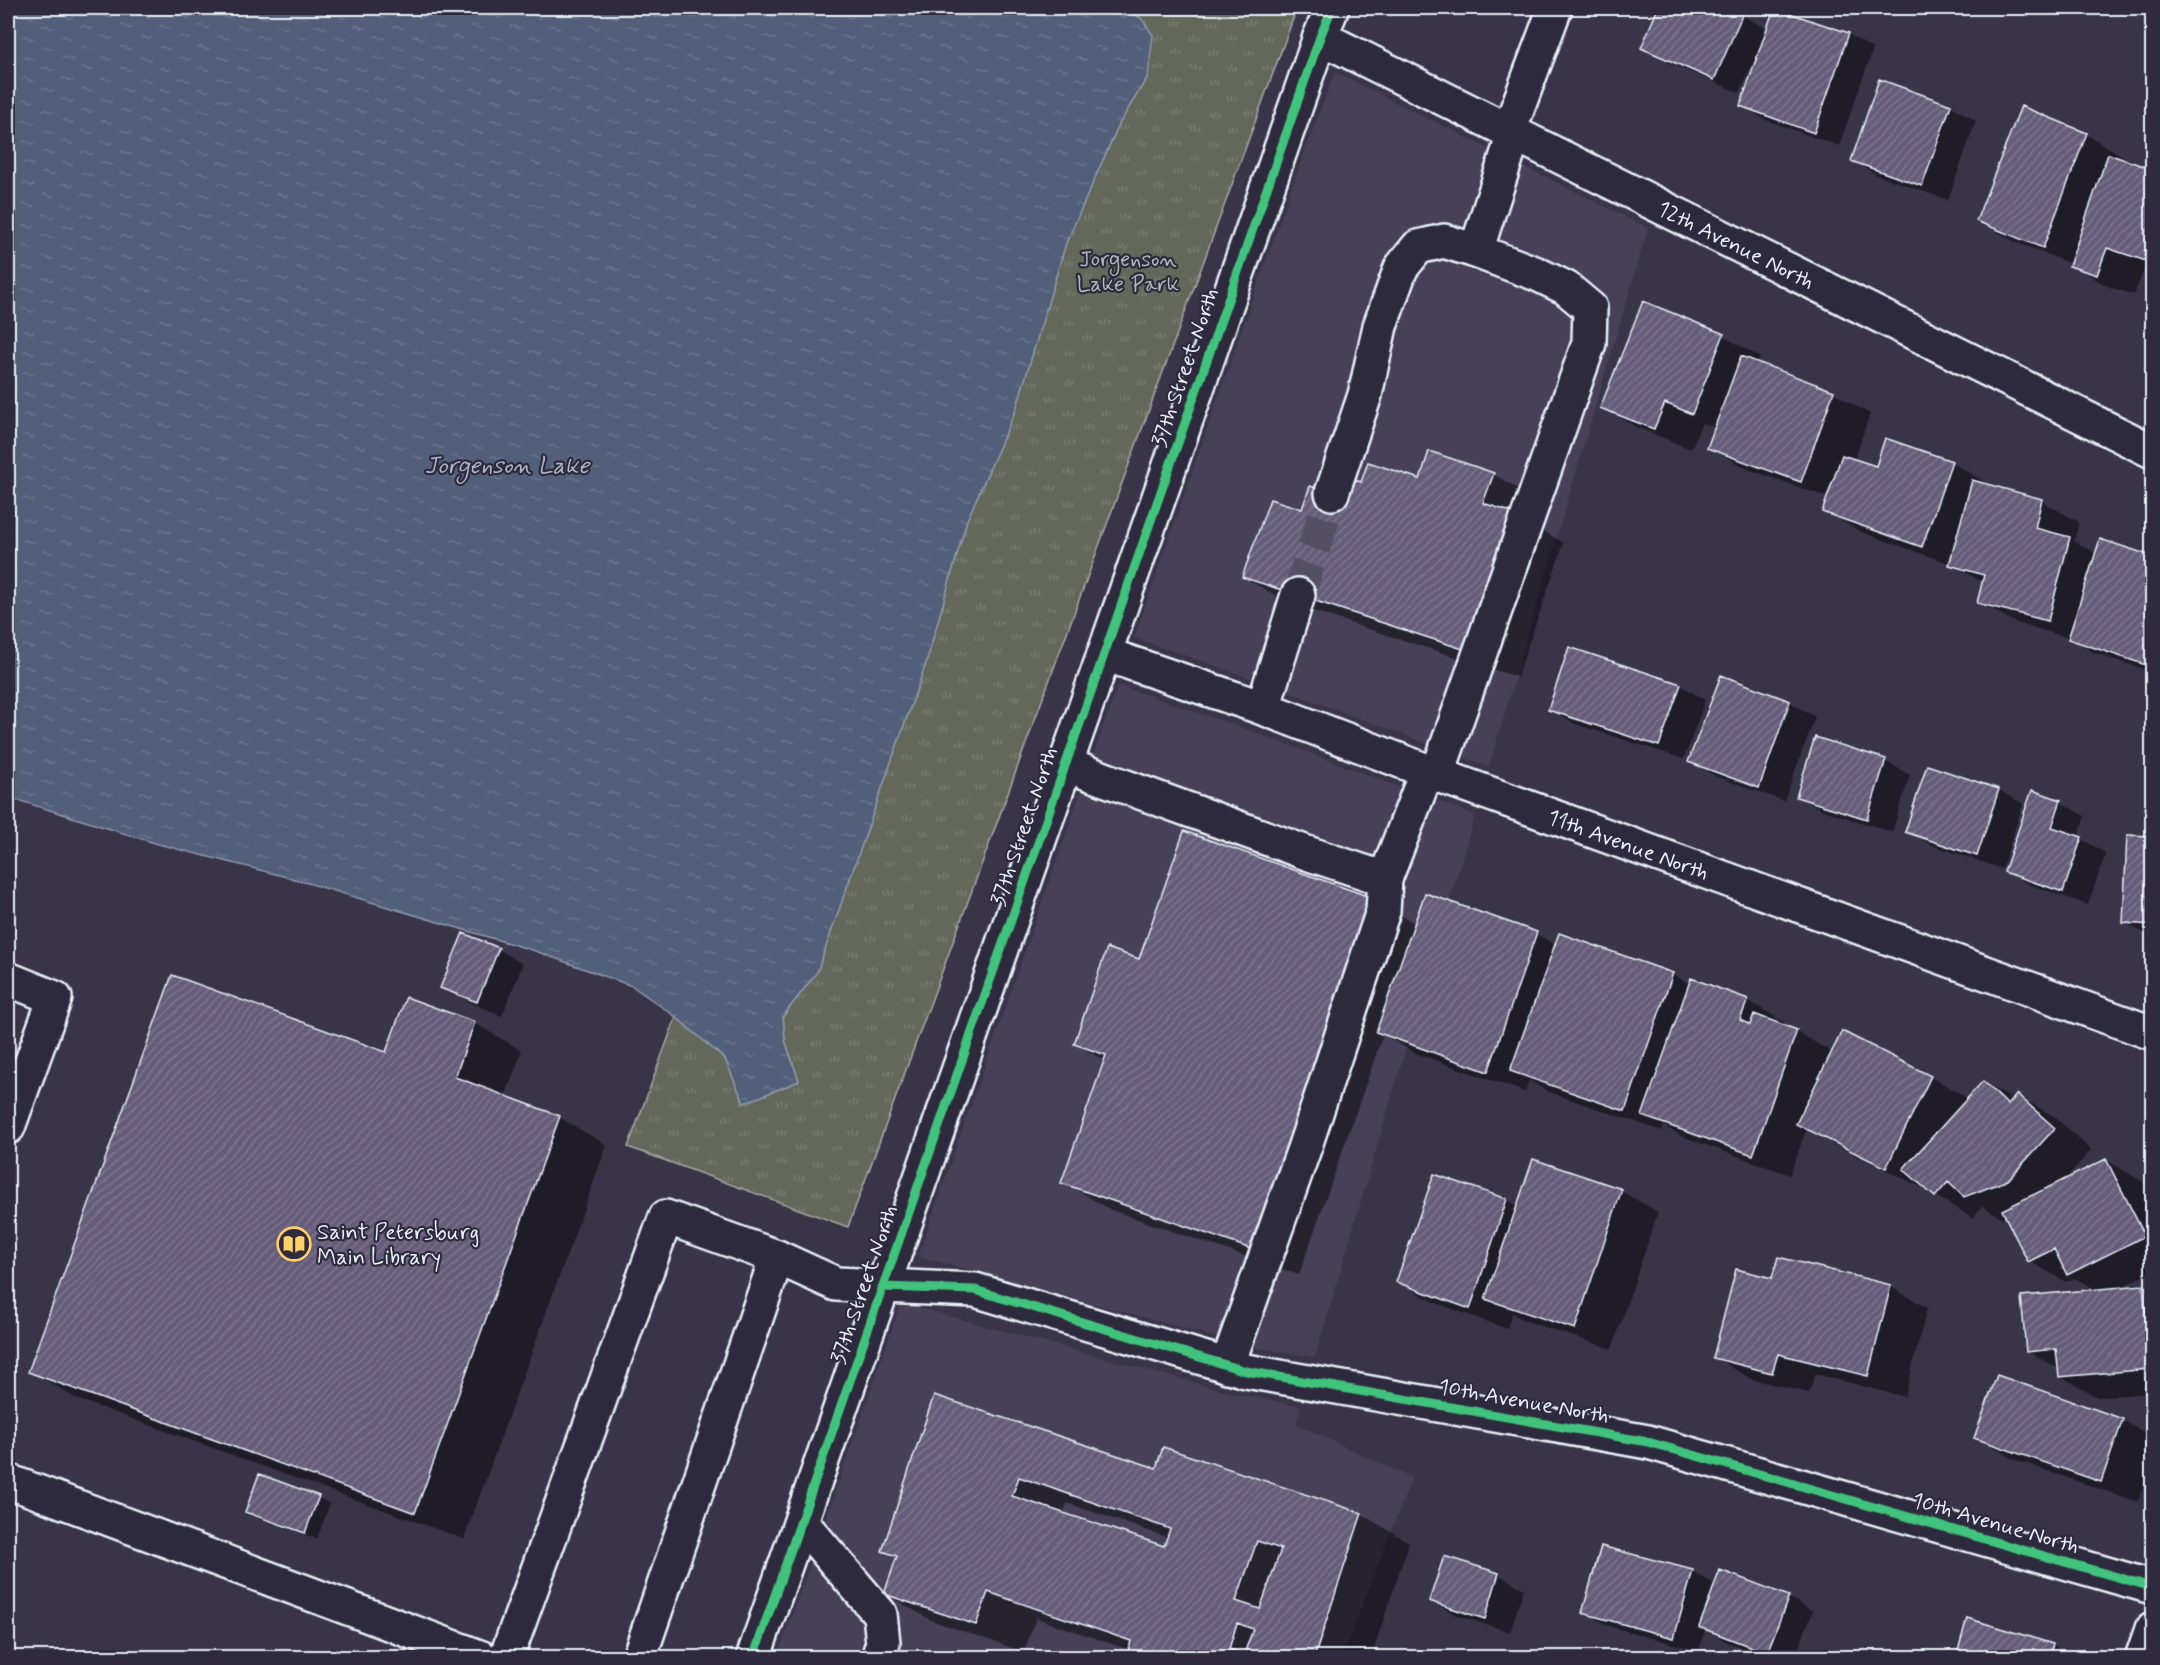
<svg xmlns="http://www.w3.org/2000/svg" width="2160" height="1665" viewBox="0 0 2160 1665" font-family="Mynerve,sans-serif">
<defs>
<pattern id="park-tufts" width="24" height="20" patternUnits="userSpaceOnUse" patternTransform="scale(1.5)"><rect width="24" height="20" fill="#64685a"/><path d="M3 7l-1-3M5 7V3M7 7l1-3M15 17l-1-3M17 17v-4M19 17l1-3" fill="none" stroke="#7a7e72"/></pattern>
<pattern id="water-ripples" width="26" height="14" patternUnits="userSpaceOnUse" patternTransform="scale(1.5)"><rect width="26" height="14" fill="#515e7a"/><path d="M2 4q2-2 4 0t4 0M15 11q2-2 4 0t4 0" fill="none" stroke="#6a768e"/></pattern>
<pattern id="building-hatch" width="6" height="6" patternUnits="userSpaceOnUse" patternTransform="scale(1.5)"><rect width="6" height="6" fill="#665c7a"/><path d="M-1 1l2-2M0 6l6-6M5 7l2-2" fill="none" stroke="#7c748e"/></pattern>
</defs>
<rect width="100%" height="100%" fill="#3a3449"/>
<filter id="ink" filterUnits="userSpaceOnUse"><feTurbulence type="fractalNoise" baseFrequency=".0167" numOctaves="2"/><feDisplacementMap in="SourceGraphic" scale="12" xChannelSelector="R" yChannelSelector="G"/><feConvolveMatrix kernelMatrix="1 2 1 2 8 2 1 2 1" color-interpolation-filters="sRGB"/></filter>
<g filter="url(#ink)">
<!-- built -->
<path fill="#474058" d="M 1335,72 L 1648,228 L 1489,767 L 1271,685 L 1134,638 L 1303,155 Z
M 1118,685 L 1254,732 L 1475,815 L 1315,1357 L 1252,1347 L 918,1256 Z
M 901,1303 L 1239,1395 L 1301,1406 L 1296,1424 L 1412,1478 L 1342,1657 L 777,1658 Z"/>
<!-- park -->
<path fill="url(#park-tufts)" stroke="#a6aca9" stroke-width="1.5" d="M 1123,8 L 1297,8 L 848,1227 L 628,1147 L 676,1017 L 725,1059 L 744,1103 L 799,1081 L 785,1040 L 783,1016 L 817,972 L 926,663 L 967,520 L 1016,409 L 1066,243 L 1119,124 L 1148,76 L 1141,18 Z"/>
<!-- water -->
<path fill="url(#water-ripples)" stroke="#8d99ac" stroke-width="1.5" d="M 8,8 L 1123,8 L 1141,18 L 1153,35 L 1148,76 L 1119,124 L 1066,243 L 1016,409 L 967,520 L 926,663 L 817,972 L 783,1016 L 785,1040 L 799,1081 L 744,1103 L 725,1059 L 676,1017 L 632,986 L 535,951 L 291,878 L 158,844 L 8,797 Z"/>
<!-- shadow -->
<path fill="#0007" fill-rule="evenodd" d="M 1660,8 L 1727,8 L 1768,29 L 1848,34 L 1873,49 L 1839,146 L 1766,120 L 1741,105 L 1760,52 L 1758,51 L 1740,93 L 1667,62 L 1643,47 Z
M 1880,81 L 1951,106 L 1976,121 L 1948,200 L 1877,175 L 1852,160 Z
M 2086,134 L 2123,156 L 2122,160 L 2152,171 L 2152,270 L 2145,268 L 2134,295 L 2107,286 L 2071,264 L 2015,242 L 1978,221 Z
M 1644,303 L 1723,336 L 1760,357 L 1758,364 L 1834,393 L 1870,414 L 1854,460 L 1877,468 L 1951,462 L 1988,484 L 1987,486 L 2042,501 L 2079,522 L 2074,541 L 2097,554 L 2101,541 L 2152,558 L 2152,672 L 2094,653 L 2070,638 L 2016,623 L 1979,602 L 1984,583 L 1951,564 L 1861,532 L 1824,511 L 1829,498 L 1745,468 L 1709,447 L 1716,428 L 1702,423 L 1691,449 L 1638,428 L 1602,407 Z
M 1493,474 L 1541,502 L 1533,525 L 1564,543 L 1517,677 L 1291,604 L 1243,577 L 1303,511 L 1362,484 Z
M 1722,677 L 1790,702 L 1815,717 L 1784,801 L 1715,776 L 1690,761 Z
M 1680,685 L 1705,700 L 1684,759 L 1575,724 L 1550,710 Z
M 1885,761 L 1910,775 L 1892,832 L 1823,810 L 1798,796 Z
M 1999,790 L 2023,804 L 2002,869 L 1932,845 L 1907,831 Z
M 2060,802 L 2085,816 L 2078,837 L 2106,853 L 2088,905 L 2031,885 L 2006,871 Z
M 2129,837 L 2152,838 L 2152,937 L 2125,923 Z
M 1426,895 L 1536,934 L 1556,945 L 1672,974 L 1690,984 L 1747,1000 L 1784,1022 L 1783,1026 L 1796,1031 L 1833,1053 L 1843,1033 L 1931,1077 L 1969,1099 L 1984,1083 L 2014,1100 L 2018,1096 L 2055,1117 L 2091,1150 L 2063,1182 L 2106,1160 L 2143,1182 L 2152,1201 L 2152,1271 L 2117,1289 L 2142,1287 L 2152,1293 L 2152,1393 L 2097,1397 L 2060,1376 L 2059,1369 L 2027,1351 L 2098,1291 L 2075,1278 L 2066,1282 L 2029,1261 L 2006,1216 L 2002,1218 L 1982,1206 L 1973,1218 L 1936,1196 L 1924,1186 L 1923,1188 L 1835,1145 L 1807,1128 L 1790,1175 L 1681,1136 L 1664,1126 L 1662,1131 L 1549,1092 L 1529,1080 L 1525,1092 L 1415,1053 L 1383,1035 L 1299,1275 L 1111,1210 L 1063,1182 L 1105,1061 L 1076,1044 L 1140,961 L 1372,899 L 1416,924 Z
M 498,949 L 523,964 L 502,1016 L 467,1001 L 442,987 Z
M 474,1023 L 522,1051 L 505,1097 L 559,1117 L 607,1145 L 464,1539 L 77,1399 L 30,1371 L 386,1054 Z
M 1434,1176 L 1507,1200 L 1518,1207 L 1621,1191 L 1658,1212 L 1612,1349 L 1523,1320 L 1512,1313 L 1507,1329 L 1434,1302 L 1397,1281 Z
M 1773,1280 L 1890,1286 L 1927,1308 L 1905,1397 L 1815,1374 L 1809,1393 L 1751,1379 L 1714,1357 Z
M 935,1397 L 1157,1469 L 1361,1514 L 1409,1542 L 1371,1658 L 1127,1658 L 1130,1650 L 1036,1618 L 1024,1652 L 933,1621 L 885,1594 L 898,1558 L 884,1550 ZM 1067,1503 L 1169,1538 L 1165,1548 L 1063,1514 Z
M 2122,1420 L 2152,1437 L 2152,1460 L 2138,1502 L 2013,1459 L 1976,1437 Z
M 318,1497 L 330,1504 L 317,1539 L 259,1518 L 247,1511 Z
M 1602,1548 L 1693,1572 L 1716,1585 L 1788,1597 L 1813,1611 L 1795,1658 L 1769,1658 L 1725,1641 L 1705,1629 L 1699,1651 L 1609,1626 L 1584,1612 Z
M 1445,1558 L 1499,1575 L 1524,1589 L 1510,1632 L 1456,1615 L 1431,1601 Z
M 1968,1620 L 2053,1645 L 2074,1658 L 1957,1658 Z"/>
<!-- building -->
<path fill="url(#building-hatch)" stroke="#e8f1f8" stroke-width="1.5" fill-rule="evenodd" d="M 1658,8 L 1730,8 L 1743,13 L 1714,80 L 1641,48 Z
M 1774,8 L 1849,33 L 1814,133 L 1740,106 Z
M 1879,79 L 1951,105 L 1922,186 L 1851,161 Z
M 2021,106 L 2087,133 L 2043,248 L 1976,221 Z
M 2108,154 L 2152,169 L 2152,263 L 2107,248 L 2097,275 L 2069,266 Z
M 1643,301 L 1724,334 L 1692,414 L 1665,403 L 1654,429 L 1600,408 Z
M 1741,356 L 1834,391 L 1801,482 L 1707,448 Z
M 1885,438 L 1952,461 L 1922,547 L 1822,512 L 1842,455 L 1876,466 Z
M 1429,451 L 1494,473 L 1483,503 L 1517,514 L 1469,651 L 1242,577 L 1270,499 L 1302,509 L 1310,486 L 1333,493 L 1339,475 L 1361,482 L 1368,462 L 1420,479 Z
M 1972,480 L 2042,499 L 2035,528 L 2070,537 L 2048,621 L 1977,603 L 1984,575 L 1949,565 Z
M 2100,539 L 2152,556 L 2152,573 L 2147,591 L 2152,593 L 2152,667 L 2068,639 Z
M 1569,647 L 1681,684 L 1659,746 L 1548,710 Z
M 1721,675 L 1790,701 L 1759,788 L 1688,762 Z
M 1815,737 L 1886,759 L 1867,819 L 1796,797 Z
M 1927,765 L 1999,789 L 1977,856 L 1905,832 Z
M 2032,790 L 2061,800 L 2052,827 L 2082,837 L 2063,892 L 2004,872 Z
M 1184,831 L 1373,898 L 1251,1249 L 1061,1183 L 1106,1055 L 1074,1044 L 1107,948 L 1139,959 Z
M 2127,835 L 2152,836 L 2152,925 L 2123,923 Z
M 1425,893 L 1537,932 L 1488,1072 L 1376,1032 Z
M 463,933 L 499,948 L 477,1002 L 440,988 Z
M 1559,933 L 1673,973 L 1625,1111 L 1510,1071 Z
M 172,975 L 386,1052 L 406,997 L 475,1022 L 455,1077 L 560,1116 L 415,1513 L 28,1372 Z
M 1691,978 L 1748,999 L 1740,1020 L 1750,1025 L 1754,1014 L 1797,1030 L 1753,1155 L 1642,1116 Z
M 1842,1031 L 1931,1076 L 1886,1168 L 1796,1124 Z
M 1983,1081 L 2008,1105 L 2017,1094 L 2055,1128 L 2008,1180 L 1964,1197 L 1948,1182 L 1935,1197 L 1903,1169 Z
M 1533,1159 L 1622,1189 L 1575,1329 L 1485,1299 Z
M 2106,1159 L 2145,1236 L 2067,1275 L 2054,1249 L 2028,1262 L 2002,1210 Z
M 1434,1174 L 1507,1199 L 1470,1309 L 1396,1282 Z
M 1778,1257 L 1891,1285 L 1868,1376 L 1778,1354 L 1772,1373 L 1713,1358 L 1736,1269 L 1772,1278 Z
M 2143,1285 L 2150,1369 L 2059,1377 L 2056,1349 L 2026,1352 L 2021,1296 Z
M 1997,1375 L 2123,1419 L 2101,1482 L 1974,1438 Z
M 934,1395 L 1156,1468 L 1163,1447 L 1362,1513 L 1314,1658 L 1126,1658 L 1131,1641 L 988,1592 L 976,1625 L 884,1594 L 897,1556 L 882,1551 ZM 1019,1477 L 1170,1529 L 1164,1546 L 1012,1496 ZM 1257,1541 L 1281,1549 L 1260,1609 L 1236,1601 ZM 1237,1623 L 1253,1629 L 1244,1654 L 1229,1649 Z
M 259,1474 L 319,1496 L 305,1533 L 245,1512 Z
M 1601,1546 L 1693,1570 L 1674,1638 L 1582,1613 Z
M 1444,1556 L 1499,1573 L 1485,1619 L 1429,1601 Z
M 1720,1570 L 1789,1596 L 1767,1653 L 1699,1627 Z
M 1967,1618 L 2053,1644 L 2049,1658 L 1956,1658 Z"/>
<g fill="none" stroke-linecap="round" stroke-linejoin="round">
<!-- minor-tunnel -->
<path stroke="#545063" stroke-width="33" stroke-dasharray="33 16" stroke-linecap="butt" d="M 1298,595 L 1332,493"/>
<!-- minor casing -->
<g stroke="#e8f1f8" stroke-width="38">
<g id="minor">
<path id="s1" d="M 1320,37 L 2152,451"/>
<path d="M 1509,131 L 1555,8"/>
<path d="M 1332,493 L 1365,395 L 1380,326 L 1401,268 L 1418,247 L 1444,241 L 1476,251"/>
<path id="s2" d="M 1104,654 L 1263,708 L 1427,771 L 2152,1033"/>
<path d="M 1263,708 L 1298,595"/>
<path d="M 1066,765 L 1307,853 L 1385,879 L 1427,771"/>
<path d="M 1437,775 L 1589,343 L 1590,308 L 1566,288 L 1537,274 L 1476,251 L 1514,134"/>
<path d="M 8,979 L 55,998 L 8,1127"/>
<path d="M 1227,1366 L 1305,1146 L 1383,911 L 1385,879"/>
<path d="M 8,1481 L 482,1658"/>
<path d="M 801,1522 L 880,1614 L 883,1643 L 878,1658"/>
<path d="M 506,1658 L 666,1217 L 777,1257 L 836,1284 L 975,1290 L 1246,1371 L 1648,1442 L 2152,1587"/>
<path d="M 639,1658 L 777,1257"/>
<path d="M 753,1658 L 1320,37 L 1332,8"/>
<path d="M 2142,1658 L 2152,1629"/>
</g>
</g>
<!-- minor -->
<use href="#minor" stroke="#2f2a3d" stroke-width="33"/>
<!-- cycleway casing -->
<g stroke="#2f2a3d" stroke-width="13">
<path id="cycleway" d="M 882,1287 L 975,1290 L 1246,1371 L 1648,1442 L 2152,1587
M 753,1658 L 1320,37 L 1332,8"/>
</g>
<!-- cycleway -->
<use href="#cycleway" stroke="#40c37c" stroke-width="9"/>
</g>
</g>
<!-- icons -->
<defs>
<g id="library-ring" transform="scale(1.725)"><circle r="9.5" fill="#2f2a3d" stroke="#ffd166" stroke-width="1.5"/><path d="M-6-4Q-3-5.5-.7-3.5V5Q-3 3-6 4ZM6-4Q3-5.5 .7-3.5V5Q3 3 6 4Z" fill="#ffd166"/></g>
</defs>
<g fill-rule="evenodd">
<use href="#library-ring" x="294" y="1244"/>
</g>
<g text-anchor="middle" stroke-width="4.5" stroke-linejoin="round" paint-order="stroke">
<!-- street labels -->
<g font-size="22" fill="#e8f1f8" stroke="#2f2a3d">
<text dy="8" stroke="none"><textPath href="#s1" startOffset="465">12th Avenue North</textPath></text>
<text transform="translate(1184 367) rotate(-71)" y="8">37th Street North</text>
<text transform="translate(1023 826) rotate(-71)" y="8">37th Street North</text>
<text dy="8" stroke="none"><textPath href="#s2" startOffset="558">11th Avenue North</textPath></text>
<text transform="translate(863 1284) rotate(-71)" y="8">37th Street North</text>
<text transform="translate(1524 1400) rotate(10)" y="8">10th Avenue North</text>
<text transform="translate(1996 1522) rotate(16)" y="8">10th Avenue North</text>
</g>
<!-- park labels -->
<g font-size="22" fill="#b3bab9" stroke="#2f2a3d">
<text x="1128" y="266">Jorgenson<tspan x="1128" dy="25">Lake Park</tspan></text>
</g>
<!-- poi labels -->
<g font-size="22" fill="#e8f1f8" stroke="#2f2a3d" text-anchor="start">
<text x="317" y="1239">Saint Petersburg<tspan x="317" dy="25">Main Library</tspan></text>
</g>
<!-- water labels -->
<g font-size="24" font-style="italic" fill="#acb6c6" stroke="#2f2a3d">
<text x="507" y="473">Jorgenson Lake</text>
</g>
</g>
<!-- margin -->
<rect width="2160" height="1665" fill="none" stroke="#2f2a3d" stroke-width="30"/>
<rect x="15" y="15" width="2130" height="1635" fill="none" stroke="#e8f1f8" stroke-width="2" filter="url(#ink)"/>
</svg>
